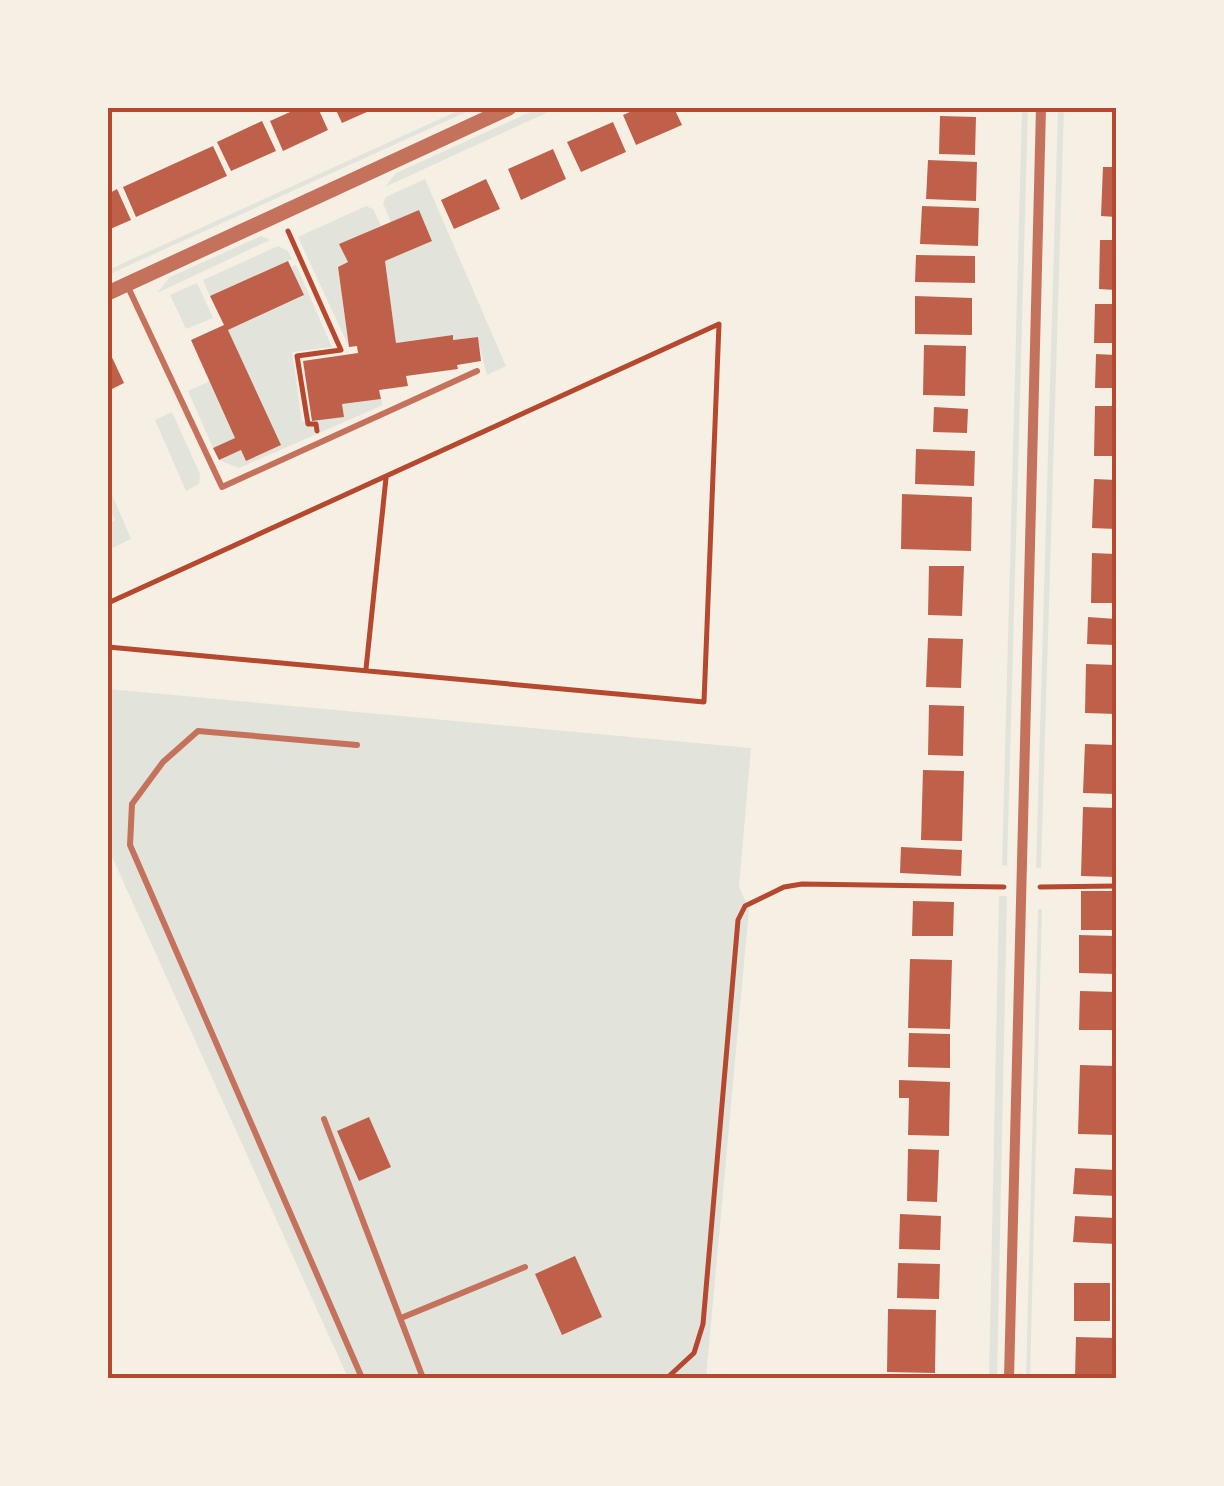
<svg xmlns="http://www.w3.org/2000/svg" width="1224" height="1486" viewBox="0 0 1224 1486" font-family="'Libre Baskerville',serif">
<rect width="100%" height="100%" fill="#f6efe4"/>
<!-- green -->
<path fill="#e2e4dc" d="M 464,108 L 475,108 L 108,275 L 108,270 Z
M 539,108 L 557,108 L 385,187 L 396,173 Z
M 1022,108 L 1028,108 L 1007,866 L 1002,865 Z
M 1058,108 L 1064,108 L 1041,868 L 1036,868 Z
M 425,179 L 506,366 L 487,375 L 477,337 L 453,340 L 452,335 L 396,343 L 385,261 L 432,240 L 419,210 L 391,222 L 383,203 L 386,197 Z
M 366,206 L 373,209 L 381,226 L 340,244 L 348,262 L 338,268 L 349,347 L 298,237 Z
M 261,236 L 270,240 L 157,293 L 170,277 Z
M 278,246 L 288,251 L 292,259 L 210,296 L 203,280 Z
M 296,265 L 332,347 L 292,352 L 302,422 L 343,417 L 342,404 L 381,399 L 383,405 L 239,468 L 219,460 L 241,450 L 280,445 L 228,330 L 303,296 L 291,267 Z
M 197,283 L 213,318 L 186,329 L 170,295 Z
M 210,381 L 235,438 L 213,448 L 188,391 Z
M 172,412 L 200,474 L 199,484 L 186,491 L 155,420 Z
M 108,485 L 131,539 L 108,550 L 108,524 L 115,520 L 108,504 Z
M 108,689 L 751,748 L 739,887 L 749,909 L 706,1378 L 348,1378 L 108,848 Z
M 999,896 L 1007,896 L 997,1378 L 989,1378 Z
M 1038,909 L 1042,909 L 1030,1378 L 1026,1378 Z"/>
<!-- building -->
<path fill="#bf614a" d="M 299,108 L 318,108 L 328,130 L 283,151 L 270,121 Z
M 335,108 L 376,108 L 342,123 Z
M 639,108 L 674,108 L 682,125 L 636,145 L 623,115 Z
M 940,116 L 976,117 L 975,155 L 939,154 Z
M 262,121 L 276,151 L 231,171 L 217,142 Z
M 613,122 L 626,152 L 581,172 L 567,142 Z
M 213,146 L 227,176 L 136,217 L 123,187 Z
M 553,149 L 566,179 L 521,200 L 508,169 Z
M 928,160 L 977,162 L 976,201 L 926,199 Z
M 1103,167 L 1116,167 L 1116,217 L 1101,216 Z
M 486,179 L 500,209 L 454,229 L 441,200 Z
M 117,189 L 131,220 L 108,230 L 108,194 Z
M 922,206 L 979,208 L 978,246 L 920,244 Z
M 419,210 L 432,241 L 385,261 L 396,343 L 453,335 L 453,340 L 478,337 L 481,361 L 457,365 L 458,369 L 406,376 L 408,386 L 379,390 L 381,399 L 342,404 L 344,417 L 312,421 L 303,361 L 358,353 L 357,346 L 349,347 L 338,267 L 348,262 L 339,244 Z
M 1100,240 L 1116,240 L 1116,290 L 1099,289 Z
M 916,255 L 975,256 L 975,283 L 915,282 Z
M 288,261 L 304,295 L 228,330 L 281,445 L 246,461 L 241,450 L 219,460 L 213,448 L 235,438 L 191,340 L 224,325 L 210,296 Z
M 915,296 L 972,298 L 972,335 L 915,334 Z
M 1095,304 L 1116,304 L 1116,343 L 1094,343 Z
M 924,345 L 966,346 L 965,396 L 923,395 Z
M 110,353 L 124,383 L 108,391 L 108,355 Z
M 1096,354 L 1116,355 L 1116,388 L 1095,388 Z
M 1095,406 L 1116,406 L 1116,456 L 1094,456 Z
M 934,407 L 968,409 L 967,433 L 933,432 Z
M 916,449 L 975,451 L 974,486 L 915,484 Z
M 1094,479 L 1116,480 L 1116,529 L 1092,528 Z
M 902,494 L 972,497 L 971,551 L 901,549 Z
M 1092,553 L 1116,554 L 1116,603 L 1091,603 Z
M 929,566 L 964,566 L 962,616 L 928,615 Z
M 1088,617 L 1116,619 L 1116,645 L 1087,644 Z
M 928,638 L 963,639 L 961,688 L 926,687 Z
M 1086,664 L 1116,665 L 1116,714 L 1085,713 Z
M 929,705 L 964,706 L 963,756 L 928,755 Z
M 1085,744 L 1116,745 L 1116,794 L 1083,793 Z
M 923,770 L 964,771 L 962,841 L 921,840 Z
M 1083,807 L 1116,808 L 1116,877 L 1081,876 Z
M 901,847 L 962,850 L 961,876 L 900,873 Z
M 1081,891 L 1116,891 L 1116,930 L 1081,930 Z
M 913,901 L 954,902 L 953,936 L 912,936 Z
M 1079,935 L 1115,936 L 1115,974 L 1079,973 Z
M 910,959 L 952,960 L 950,1029 L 908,1028 Z
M 1080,991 L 1116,992 L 1115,1030 L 1079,1030 Z
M 909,1033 L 950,1034 L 950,1068 L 908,1067 Z
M 1080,1065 L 1116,1066 L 1116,1135 L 1078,1134 Z
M 899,1080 L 950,1082 L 949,1136 L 908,1135 L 909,1098 L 899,1098 Z
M 369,1117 L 391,1167 L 359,1181 L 337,1131 Z
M 908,1149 L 939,1150 L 937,1202 L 907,1201 Z
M 1075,1168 L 1116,1170 L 1116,1196 L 1073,1194 Z
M 900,1214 L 941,1216 L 940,1250 L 899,1249 Z
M 1075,1216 L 1116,1218 L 1116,1244 L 1073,1242 Z
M 575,1256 L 602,1317 L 562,1335 L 535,1274 Z
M 898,1263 L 940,1264 L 939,1299 L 897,1298 Z
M 1074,1283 L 1110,1283 L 1110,1321 L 1074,1321 Z
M 888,1309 L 936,1310 L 935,1373 L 887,1372 Z
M 1076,1337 L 1116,1338 L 1116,1378 L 1075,1378 Z"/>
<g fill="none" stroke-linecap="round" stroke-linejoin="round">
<!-- path -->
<path stroke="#b5482f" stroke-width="5" d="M 288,231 L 341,350 L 297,356 L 308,424 L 316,424 L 317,431
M 108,603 L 719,324 L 704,702 L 108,647
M 366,669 L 386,478
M 1040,887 L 1116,886
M 667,1378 L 694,1353 L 703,1324 L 738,920 L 745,906 L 784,887 L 802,884 L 1004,887"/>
<!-- service -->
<path stroke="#c5725c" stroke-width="6" d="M 127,285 L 222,487 L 477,371
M 357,745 L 198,731 L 163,762 L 132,804 L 130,845 L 362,1378
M 324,1119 L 423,1378
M 401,1318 L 525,1267"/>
<!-- minor -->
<path stroke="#c5725c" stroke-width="10" d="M 1009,1378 L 1041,108"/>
<!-- tertiary -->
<path stroke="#c5725c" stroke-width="15" d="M 108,293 L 509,108"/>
</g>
<!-- border -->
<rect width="1224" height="1486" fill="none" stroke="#f6efe4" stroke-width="220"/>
<rect x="110" y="110" width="1004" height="1266" fill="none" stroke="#b5482f" stroke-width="4"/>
</svg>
